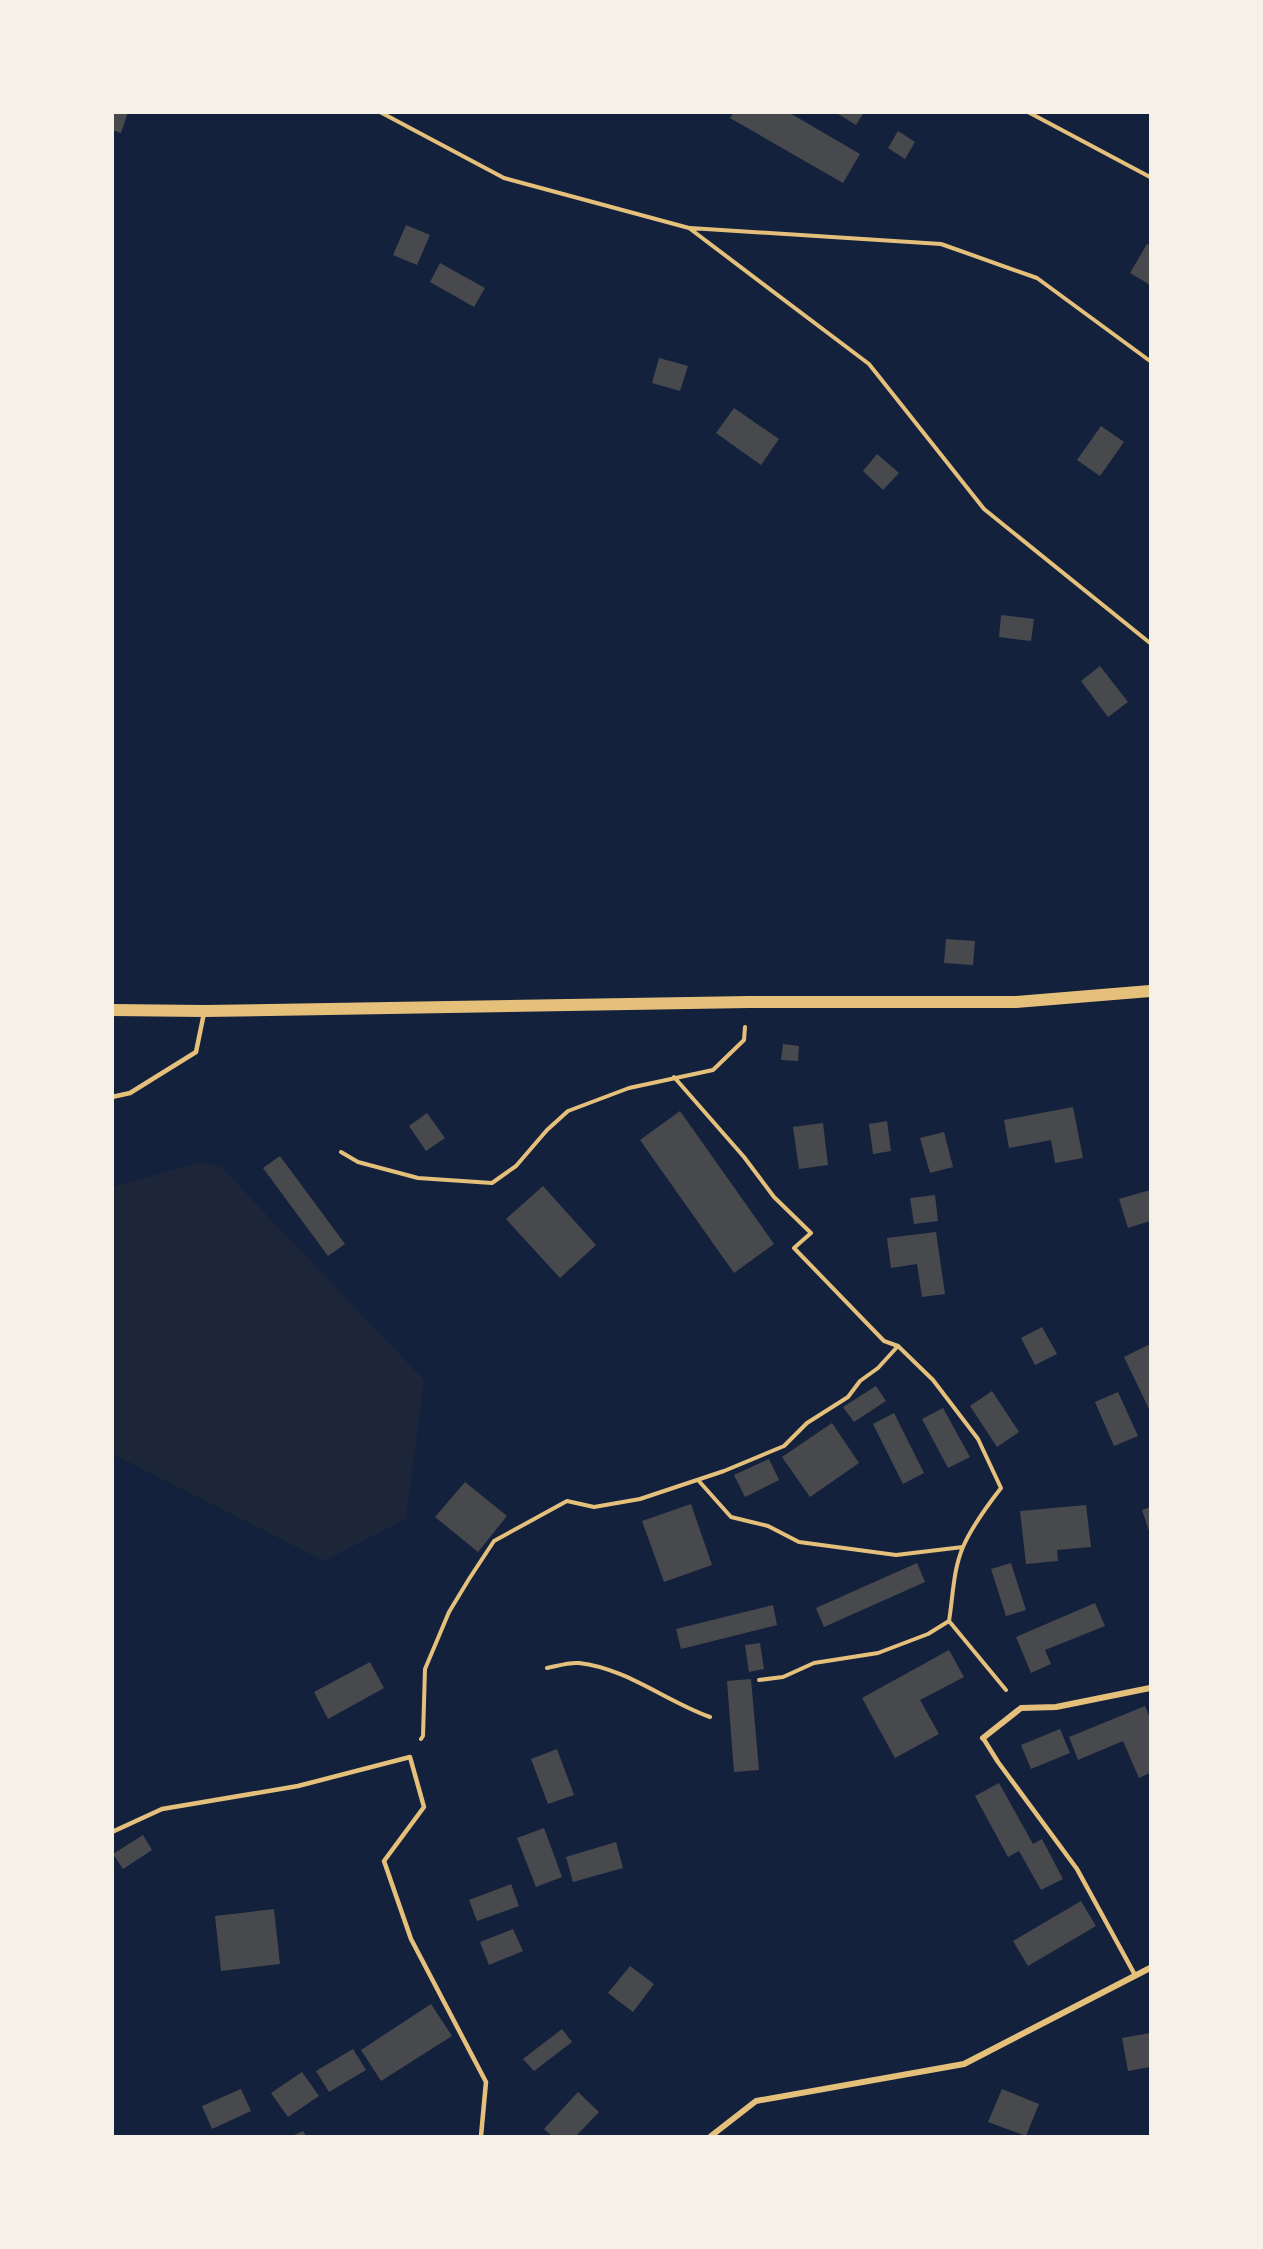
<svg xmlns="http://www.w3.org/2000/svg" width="1263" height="2249" viewBox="0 0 1263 2249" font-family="'DM Sans',sans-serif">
<rect width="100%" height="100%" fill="#14213d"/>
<!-- green -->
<path fill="#1d2539" d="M 200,1162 L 221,1167 L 424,1380 L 406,1519 L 324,1561 L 113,1454 L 113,1187 Z"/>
<!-- building -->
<path fill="#48494c" d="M 112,112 L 128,112 L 121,133 L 112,130 Z
M 734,112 L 788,112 L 860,154 L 843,183 L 730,118 Z
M 835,112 L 864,112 L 856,125 Z
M 898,131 L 915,142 L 905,159 L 888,148 Z
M 406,225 L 430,235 L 417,265 L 393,255 Z
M 1147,244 L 1150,245 L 1150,285 L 1130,273 Z
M 440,263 L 485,288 L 474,307 L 430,282 Z
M 659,358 L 688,366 L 680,391 L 652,383 Z
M 734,408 L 779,439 L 761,465 L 716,433 Z
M 1101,426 L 1124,442 L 1100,476 L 1077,460 Z
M 877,454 L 899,473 L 883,490 L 863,471 Z
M 1001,615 L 1034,619 L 1031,641 L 999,637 Z
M 1100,666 L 1128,702 L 1108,717 L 1081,681 Z
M 946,939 L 975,941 L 973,965 L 944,963 Z
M 783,1044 L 799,1046 L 798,1061 L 781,1060 Z
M 1073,1107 L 1083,1158 L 1055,1163 L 1051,1140 L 1009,1148 L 1004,1120 Z
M 680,1111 L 774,1244 L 734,1273 L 640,1140 Z
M 427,1113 L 445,1138 L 426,1151 L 409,1126 Z
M 887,1121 L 891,1151 L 873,1154 L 869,1124 Z
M 823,1123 L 828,1165 L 799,1169 L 793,1127 Z
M 944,1132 L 953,1167 L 930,1173 L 920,1138 Z
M 280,1156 L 345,1244 L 328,1256 L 263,1168 Z
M 543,1186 L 596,1245 L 560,1278 L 506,1219 Z
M 1150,1190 L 1150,1221 L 1128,1228 L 1119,1199 Z
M 935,1195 L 938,1221 L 914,1224 L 910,1198 Z
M 936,1232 L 945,1294 L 922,1297 L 917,1264 L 891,1268 L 887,1238 Z
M 1042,1327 L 1057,1354 L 1035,1365 L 1021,1338 Z
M 1150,1344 L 1150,1411 L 1124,1357 Z
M 876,1386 L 886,1401 L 854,1422 L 843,1407 Z
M 992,1391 L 1019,1432 L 997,1447 L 970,1406 Z
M 1118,1392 L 1138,1436 L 1114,1446 L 1095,1402 Z
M 943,1408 L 970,1457 L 948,1468 L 922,1419 Z
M 894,1413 L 924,1473 L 903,1484 L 873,1424 Z
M 832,1423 L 859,1463 L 810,1497 L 782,1457 Z
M 769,1459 L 779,1480 L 745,1497 L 734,1475 Z
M 465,1482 L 507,1516 L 478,1552 L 435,1517 Z
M 691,1504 L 712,1565 L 664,1582 L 642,1521 Z
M 1086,1505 L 1091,1547 L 1057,1550 L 1058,1561 L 1026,1564 L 1020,1511 Z
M 1150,1507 L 1150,1534 L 1142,1510 Z
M 917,1563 L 925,1582 L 824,1627 L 816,1608 Z
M 1011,1563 L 1026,1610 L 1006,1616 L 991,1569 Z
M 1095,1603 L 1105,1626 L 1045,1650 L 1051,1664 L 1031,1673 L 1016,1637 Z
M 773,1605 L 777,1625 L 681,1649 L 676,1629 Z
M 760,1643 L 764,1669 L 749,1672 L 745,1645 Z
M 949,1650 L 964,1677 L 920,1700 L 939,1734 L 895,1758 L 862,1698 Z
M 370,1662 L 384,1688 L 328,1719 L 314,1692 Z
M 751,1679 L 759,1770 L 734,1772 L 727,1681 Z
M 1145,1706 L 1150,1718 L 1150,1773 L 1139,1778 L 1123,1741 L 1078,1760 L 1069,1737 Z
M 1060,1729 L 1070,1753 L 1031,1769 L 1021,1745 Z
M 557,1749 L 574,1795 L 548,1804 L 531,1759 Z
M 999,1783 L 1033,1844 L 1042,1839 L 1063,1879 L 1041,1890 L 1019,1851 L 1008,1857 L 975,1796 Z
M 544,1828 L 562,1877 L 536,1887 L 517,1838 Z
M 143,1835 L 152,1850 L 123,1869 L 113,1854 Z
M 616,1842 L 623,1868 L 573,1882 L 566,1857 Z
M 511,1884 L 519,1906 L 477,1921 L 469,1900 Z
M 1081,1901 L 1096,1926 L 1028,1966 L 1013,1941 Z
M 274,1909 L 280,1964 L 221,1971 L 215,1916 Z
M 513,1929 L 523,1951 L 489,1965 L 480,1942 Z
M 630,1966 L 654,1984 L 633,2012 L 608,1993 Z
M 431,2004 L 452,2036 L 381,2081 L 361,2050 Z
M 562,2029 L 572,2042 L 534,2071 L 523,2059 Z
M 1150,2033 L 1150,2067 L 1128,2071 L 1122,2038 Z
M 353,2049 L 366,2070 L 329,2092 L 316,2071 Z
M 302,2072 L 319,2096 L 288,2117 L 271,2093 Z
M 241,2089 L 251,2111 L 212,2129 L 202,2106 Z
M 1002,2089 L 1039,2104 L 1026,2136 L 988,2122 Z
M 578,2092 L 599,2112 L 576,2136 L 552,2136 L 544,2129 Z
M 303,2131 L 306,2136 L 292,2136 Z"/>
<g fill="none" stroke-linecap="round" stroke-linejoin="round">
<!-- path -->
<path stroke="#e5c07b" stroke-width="4" d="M 380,112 L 504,178 L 689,228 L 869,364 L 984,509 L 1150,643
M 1028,112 L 1150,177
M 690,228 L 941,244 L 1037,278 L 1150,361
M 674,1077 L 744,1157 L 774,1197 L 811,1233 L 794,1248 L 884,1341 L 898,1346 L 933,1380 L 978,1439 L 1001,1488 C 987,1506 972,1526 963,1547 C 953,1570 953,1597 949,1621 L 928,1634 L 878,1653 L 814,1663 L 783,1677 L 759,1680
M 341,1152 L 358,1162 L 418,1178 L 492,1183 L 516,1166 L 547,1130 L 568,1111 L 629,1088 L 713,1070 L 744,1040 L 745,1027
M 698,1480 L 731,1517 L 768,1526 L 799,1542 L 896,1555 L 963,1547
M 949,1621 L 1006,1690
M 547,1668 C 557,1666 569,1662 579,1663 C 626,1668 667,1702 710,1717
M 421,1739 L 423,1736 L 425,1669 L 449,1612 L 469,1579 L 494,1541 L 567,1501 L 594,1507 L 640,1499 L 724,1471 L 784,1446 L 807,1423 L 848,1397 L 860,1381 L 878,1368 L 898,1346"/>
<!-- service -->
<path stroke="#e5c07b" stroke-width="4.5" d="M 112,1097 L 130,1093 L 196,1052 L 204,1013
M 983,1738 L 998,1762 L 1077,1869 L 1135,1975
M 112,1832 L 162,1809 L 298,1786 L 410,1757 L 424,1807 L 384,1861 L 411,1939 L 486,2082 L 481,2136"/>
<!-- minor -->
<path stroke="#e5c07b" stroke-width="6" d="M 983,1738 L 1021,1708 L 1056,1707 L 1150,1688
M 711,2136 L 756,2101 L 964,2064 L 1150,1968"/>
<!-- secondary -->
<path stroke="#e5c07b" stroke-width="12" d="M 112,1010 L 204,1011 L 749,1002 L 1016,1002 L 1150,991"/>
</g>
<!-- border -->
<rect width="1263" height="2249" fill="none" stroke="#f6f1e7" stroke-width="228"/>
</svg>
